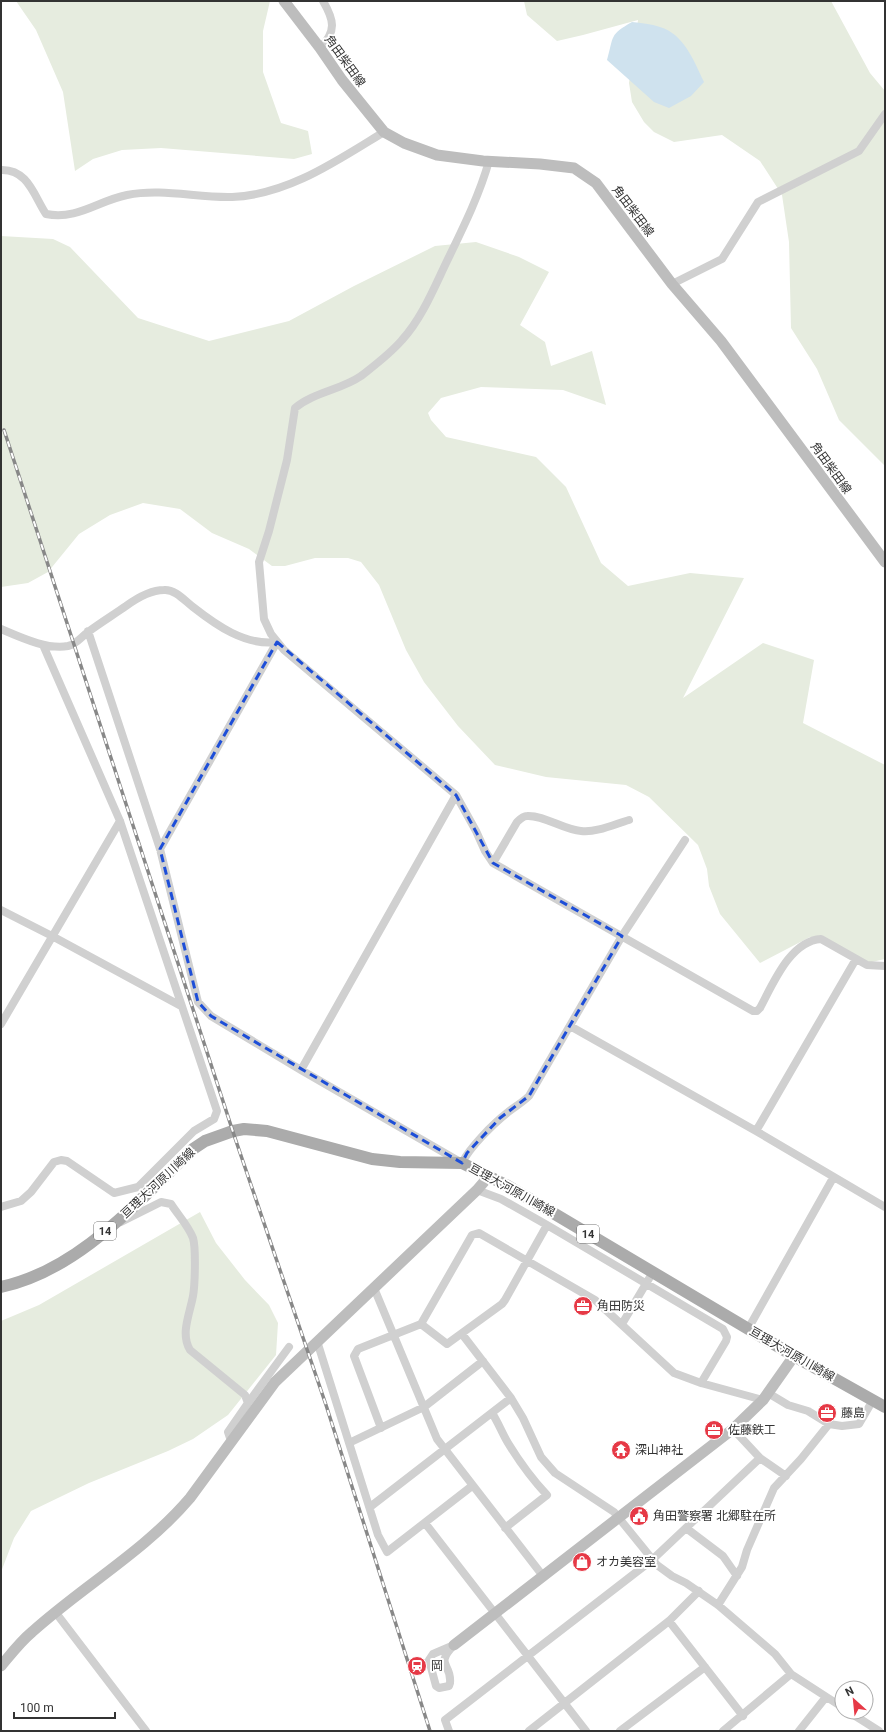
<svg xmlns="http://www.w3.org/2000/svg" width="886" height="1732" viewBox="0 0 886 1732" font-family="Roboto,'Noto Sans JP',sans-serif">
<rect width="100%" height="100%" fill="#fff"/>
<!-- green -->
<path fill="#e6ecdf" d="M 16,1 L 270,1 L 263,31 L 263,72 L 281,123 L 308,131 L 312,154 L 294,159 L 161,148 L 122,150 L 93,159 L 75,171 L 63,92 L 36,30 Z
M 524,1 L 831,1 L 870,73 L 885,91 L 885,466 L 839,420 L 817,369 L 791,328 L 789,242 L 782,195 L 760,161 L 722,135 L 674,142 L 654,132 L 644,122 L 632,102 L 629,83 L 638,20 L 583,35 L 557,41 L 527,15 Z
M 1,236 L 53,239 L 70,247 L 138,318 L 209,341 L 289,321 L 354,286 L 435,246 L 476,242 L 519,257 L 549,272 L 520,325 L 545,342 L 551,366 L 592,351 L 606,405 L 563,390 L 481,387 L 441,398 L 428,413 L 431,420 L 446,437 L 536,457 L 566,487 L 601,563 L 628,586 L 690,573 L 744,578 L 683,698 L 763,643 L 814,660 L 803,723 L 885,765 L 885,959 L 863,964 L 810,937 L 760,963 L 720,914 L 709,886 L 707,869 L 698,845 L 649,797 L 626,785 L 546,777 L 495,765 L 458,726 L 424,682 L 406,650 L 379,585 L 361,562 L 348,558 L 315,558 L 285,566 L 272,566 L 249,549 L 212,533 L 180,509 L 143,503 L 110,515 L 79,534 L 48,572 L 28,583 L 1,587 Z
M 200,1212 L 216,1243 L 245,1280 L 269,1305 L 278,1323 L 276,1355 L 228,1415 L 193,1439 L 168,1451 L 89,1483 L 31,1511 L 14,1538 L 1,1572 L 1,1321 L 39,1305 Z"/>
<!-- water -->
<path fill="#cfe2ee" d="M 632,22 C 641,23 651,24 660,27 C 684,34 694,61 704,82 L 691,96 L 669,108 L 654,102 L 607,60 C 614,36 609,35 632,22 Z"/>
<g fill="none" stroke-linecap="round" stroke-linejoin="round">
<!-- street -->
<path stroke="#d0d0d0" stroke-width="8" d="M 320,48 C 337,31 334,20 323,1
M 489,161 C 479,196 463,228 447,261 C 434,288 422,318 402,340 C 390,354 375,365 361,376 C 341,390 314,392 295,408 L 287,460 L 269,531 L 259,562 L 264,619 L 271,634 L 284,650 L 456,795 L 476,831 L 485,851 L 493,863 L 753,1011 L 757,1011 L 760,1008 C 773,984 790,941 821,939 L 867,965 L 885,966
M 1,170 C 28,169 34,196 46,214 C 78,220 97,201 127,195 C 162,188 197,198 232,197 C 288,195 338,160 384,132
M 672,284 L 722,259 L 758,202 L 859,151 L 885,114
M 1,629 C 20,637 47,650 68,646 C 77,644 81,637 88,632 C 100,623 113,615 126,606 C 137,598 150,590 164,590 C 175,589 185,601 193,607 C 216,625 245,646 277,642
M 88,631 L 160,849 L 198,1002 L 211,1016 L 301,1070 L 462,1163 C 470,1147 493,1124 507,1113 C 514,1107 522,1103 529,1096 L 622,936 L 685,840
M 160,849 L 277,642
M 493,863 L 517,822 C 520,819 523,816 527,816 C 544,815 564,830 581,831 C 596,833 615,824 629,820
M 1,910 L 52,936 L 181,1006
M 1,1024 L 120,821
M 570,1026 L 756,1131 L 885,1207
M 301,1070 L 456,795
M 756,1131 L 856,959
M 477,1190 L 501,1199 L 547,1225 L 723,1329 L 727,1337 L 726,1341 L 701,1383
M 1,1207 L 21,1201 L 31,1192 L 54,1162 L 61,1160 L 67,1161 L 114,1193 L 138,1187 L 194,1131 L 214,1119 L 217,1111 L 120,821 L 43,645
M 121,1222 L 161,1202 L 171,1204 C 178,1215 188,1225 193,1238 C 196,1248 195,1285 193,1296 C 190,1313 180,1334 190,1350 L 245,1395 L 248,1403 L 228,1432 L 231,1441
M 374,1288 L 437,1439 L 543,1576
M 421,1324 L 447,1344 L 502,1304 L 505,1300 L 547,1225
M 622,1324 L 653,1272
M 748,1329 L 833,1178
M 462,1334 L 511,1398 L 523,1418 L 541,1457 L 555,1473 L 614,1512 L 657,1565 L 672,1576 L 686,1583 L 718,1605 L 775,1654 L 791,1674 L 842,1707
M 317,1341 L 378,1535 L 387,1552 L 472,1486
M 768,1393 L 788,1405 L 808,1411 L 829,1424 L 842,1426 L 859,1424 L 873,1400
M 248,1403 L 289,1347
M 492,1413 C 498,1422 502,1433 508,1443 C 519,1461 532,1479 547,1495 L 505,1528
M 381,1428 L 354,1356 L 358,1349 L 421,1324 L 472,1235 L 479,1233 L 595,1300 L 674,1373 L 701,1383 L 763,1400
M 733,1429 L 760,1458 L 786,1476
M 349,1443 L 424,1407 L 483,1361
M 370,1507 L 511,1398
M 425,1523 L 586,1731
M 686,1528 L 723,1556 L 737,1576
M 718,1605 L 742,1567 L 747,1550 L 774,1488 L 801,1459 L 829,1424
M 56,1613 L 146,1731
M 669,1621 L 743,1716
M 454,1645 C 434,1666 452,1663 450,1683 L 449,1686 L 439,1688 L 436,1686 L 429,1660 L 433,1654 Z
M 849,1712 L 879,1731
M 449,1731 L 445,1720 L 652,1560 L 760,1458
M 529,1731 L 669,1621 L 699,1591
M 620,1731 L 705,1667
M 723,1731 L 791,1674
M 799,1731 L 826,1697"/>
<!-- secondary -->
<path stroke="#bdbdbd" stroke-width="11" d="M 284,1 L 320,48 L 342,80 L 384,132 L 404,143 L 437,155 L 483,161 L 540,164 L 574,168 L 596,183 L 672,284 L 721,341 L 885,562
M 454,1645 L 733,1429 L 763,1400 L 794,1356
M 1,1666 C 11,1654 20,1642 32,1632 C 83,1586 145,1551 190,1498 L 275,1382 L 477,1190 L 489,1176"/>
<!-- primary -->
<path stroke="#ababab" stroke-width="12" d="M 1,1287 C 79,1270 137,1202 193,1149 L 205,1141 L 233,1131 L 244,1129 L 267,1131 L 372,1159 L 400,1162 L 462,1163 L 506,1185 L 794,1356 L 885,1407"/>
<!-- rail casing -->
<g stroke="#888" stroke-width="3.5">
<path id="rail" d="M 4,430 L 235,1138 L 326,1405 L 430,1731"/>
</g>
<!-- rail -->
<use href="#rail" stroke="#fff" stroke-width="2" stroke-dasharray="6" stroke-linecap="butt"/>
</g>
<!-- marked area -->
<path fill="none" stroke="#1d4ed8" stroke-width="3" stroke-dasharray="8 5" stroke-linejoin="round" d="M 277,642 L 456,795 L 493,863 L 622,936 L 529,1096 L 500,1118 L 467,1153 L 462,1163 L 211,1016 L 198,1002 L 160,849 Z"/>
<!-- icons -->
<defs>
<g id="office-disc" transform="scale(1)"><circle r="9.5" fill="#e63946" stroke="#fff"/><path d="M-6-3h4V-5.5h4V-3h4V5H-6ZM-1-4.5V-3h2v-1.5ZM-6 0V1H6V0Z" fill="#fff"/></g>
<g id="temple-disc" transform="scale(1)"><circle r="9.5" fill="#e63946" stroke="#fff"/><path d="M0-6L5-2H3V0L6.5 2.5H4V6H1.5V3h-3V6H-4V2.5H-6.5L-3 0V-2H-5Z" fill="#fff"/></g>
<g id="civic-disc" transform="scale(1)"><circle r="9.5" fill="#e63946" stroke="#fff"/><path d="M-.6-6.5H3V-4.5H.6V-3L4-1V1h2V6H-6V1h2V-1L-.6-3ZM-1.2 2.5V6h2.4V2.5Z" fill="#fff"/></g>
<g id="shop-disc" transform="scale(1)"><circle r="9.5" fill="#e63946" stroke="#fff"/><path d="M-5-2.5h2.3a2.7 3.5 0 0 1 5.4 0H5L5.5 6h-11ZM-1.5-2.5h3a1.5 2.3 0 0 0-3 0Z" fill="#fff"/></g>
<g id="station-disc" transform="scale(1)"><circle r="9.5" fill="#e63946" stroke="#fff"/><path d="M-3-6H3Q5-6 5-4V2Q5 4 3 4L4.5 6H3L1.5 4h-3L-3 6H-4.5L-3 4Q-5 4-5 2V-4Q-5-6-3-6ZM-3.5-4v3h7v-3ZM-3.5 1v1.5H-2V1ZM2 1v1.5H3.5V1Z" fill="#fff"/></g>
</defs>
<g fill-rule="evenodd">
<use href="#office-disc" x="583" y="1306"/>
<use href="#office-disc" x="827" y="1413"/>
<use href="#office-disc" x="714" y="1430"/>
<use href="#temple-disc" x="621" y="1450"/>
<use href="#civic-disc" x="639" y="1516"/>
<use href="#shop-disc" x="582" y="1562"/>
<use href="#station-disc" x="417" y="1666"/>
</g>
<g text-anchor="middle" stroke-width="4" stroke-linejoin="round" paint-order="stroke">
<!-- shield labels -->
<g fill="#fff" stroke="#707070" stroke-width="1">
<rect x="94" y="1222" width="22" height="18" rx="3"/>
<rect x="577" y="1225" width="22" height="18" rx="3"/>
</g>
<g font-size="11" font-weight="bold" fill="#333">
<text x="105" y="1235">14</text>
<text x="588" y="1238">14</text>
</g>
<!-- street labels -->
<g font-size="12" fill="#333" stroke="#fff">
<text transform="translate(345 61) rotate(54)" y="4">角田柴田線</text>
<text transform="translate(633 211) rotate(53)" y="4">角田柴田線</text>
<text transform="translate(831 468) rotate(54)" y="4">角田柴田線</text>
<text transform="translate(158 1183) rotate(-43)" y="4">亘理大河原川崎線</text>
<text transform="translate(512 1190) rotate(29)" y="4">亘理大河原川崎線</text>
<text transform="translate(792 1354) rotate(30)" y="4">亘理大河原川崎線</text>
</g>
<!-- poi labels -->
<g font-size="12" fill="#333" stroke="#fff" text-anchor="start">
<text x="597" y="1310">角田防災</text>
<text x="841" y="1417">藤島</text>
<text x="728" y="1434">佐藤鉄工</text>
<text x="635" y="1454">深山神社</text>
<text x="653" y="1520">角田警察署 北郷駐在所</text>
<text x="596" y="1566">オカ美容室</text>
<text x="431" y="1670">岡</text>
</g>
</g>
<!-- border -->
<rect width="886" height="1732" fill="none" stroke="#333333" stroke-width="4"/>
<!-- north arrow -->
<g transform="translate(854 1700) rotate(333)"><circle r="19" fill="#ffffff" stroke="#adadad"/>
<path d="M0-3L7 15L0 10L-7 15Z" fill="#e63946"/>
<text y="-6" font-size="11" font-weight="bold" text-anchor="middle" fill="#333333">N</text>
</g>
<!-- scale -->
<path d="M14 1712v6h101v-6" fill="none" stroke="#333333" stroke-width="2"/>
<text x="20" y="1712" font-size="12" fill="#333333" stroke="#ffffff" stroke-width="3" paint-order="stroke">100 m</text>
</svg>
